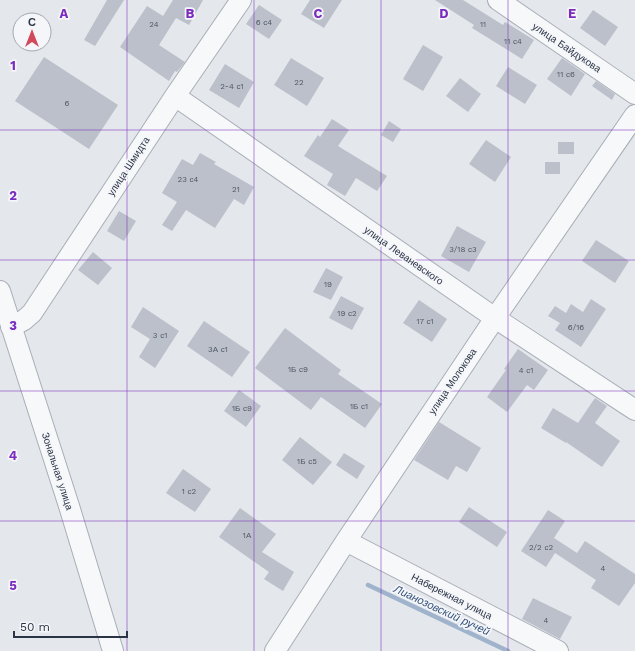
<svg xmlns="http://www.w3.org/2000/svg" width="635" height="651" viewBox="0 0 635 651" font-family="'Work Sans',sans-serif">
<rect width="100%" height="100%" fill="#e4e7ec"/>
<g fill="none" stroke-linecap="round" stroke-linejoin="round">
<!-- stream -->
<path stroke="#9fb4cc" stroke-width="4.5" d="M 368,585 L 508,651"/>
</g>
<!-- building -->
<path fill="#bbc0ca" d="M 107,0 L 124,0 L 95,46 L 84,40 Z
M 173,0 L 203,0 L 189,25 L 176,18 L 159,45 L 185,62 L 177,72 L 175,71 L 169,81 L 120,47 L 147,6 L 163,16 Z
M 310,0 L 342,0 L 324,28 L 301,14 Z
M 435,0 L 463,0 L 503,25 L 505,22 L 534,40 L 522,59 L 472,28 L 474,25 Z
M 259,5 L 282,20 L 269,39 L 246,24 Z
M 593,10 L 618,27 L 605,46 L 580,28 Z
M 423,45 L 443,57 L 423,91 L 403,79 Z
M 44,57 L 118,105 L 89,149 L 15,101 Z
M 291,58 L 324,78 L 307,106 L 274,85 Z
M 562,58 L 585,74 L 571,96 L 547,79 Z
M 225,64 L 254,82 L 239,108 L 209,90 Z
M 508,67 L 537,85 L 525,104 L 496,86 Z
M 460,78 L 481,94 L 468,112 L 446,96 Z
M 596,81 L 615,94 L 612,100 L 592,86 Z
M 332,119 L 349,130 L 338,146 L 387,176 L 377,191 L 356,178 L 345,196 L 327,185 L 333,174 L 304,156 L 318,135 L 320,137 Z
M 389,121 L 401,129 L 393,142 L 381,135 Z
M 486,140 L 511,157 L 495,182 L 469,164 Z
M 558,142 L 574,142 L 574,154 L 558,154 Z
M 200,153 L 216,162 L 214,164 L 254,187 L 244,205 L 234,199 L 215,228 L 186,210 L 172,231 L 162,225 L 177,202 L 162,193 L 182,159 L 193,165 Z
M 545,162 L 560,162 L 560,174 L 545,174 Z
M 119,211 L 136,221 L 124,241 L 107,231 Z
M 457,226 L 486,242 L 469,272 L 441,256 Z
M 596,240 L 629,261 L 615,283 L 582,261 Z
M 93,252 L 112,268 L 98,285 L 78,270 Z
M 326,268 L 343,277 L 331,300 L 313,292 Z
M 341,296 L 364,308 L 352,330 L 329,318 Z
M 591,299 L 606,309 L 581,347 L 555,330 L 560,323 L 548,316 L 555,306 L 566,313 L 571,304 L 583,312 Z
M 419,300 L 447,319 L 432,342 L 403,323 Z
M 143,307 L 179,331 L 155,368 L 139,357 L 150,339 L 131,327 Z
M 204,321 L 250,352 L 232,377 L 187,346 Z
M 285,328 L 341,370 L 338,374 L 382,404 L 365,428 L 321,397 L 311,410 L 255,368 Z
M 518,349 L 548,370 L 534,390 L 527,385 L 507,412 L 487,397 L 506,370 L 504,369 Z
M 239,390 L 261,406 L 246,427 L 224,411 Z
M 595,398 L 607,406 L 595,423 L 620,441 L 602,467 L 566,442 L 566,443 L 541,428 L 553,408 L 578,423 Z
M 439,422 L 481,448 L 467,472 L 456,466 L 448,480 L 414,460 Z
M 300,437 L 332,462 L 313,485 L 282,460 Z
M 344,453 L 365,466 L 357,479 L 336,465 Z
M 183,469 L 211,489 L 195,512 L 166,493 Z
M 469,507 L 507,532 L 497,547 L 459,522 Z
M 240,508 L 276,534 L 262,552 L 294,572 L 283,591 L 264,579 L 269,572 L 219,537 Z
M 548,510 L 565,521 L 554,538 L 577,553 L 585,541 L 635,574 L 635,583 L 619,606 L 591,588 L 596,580 L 555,553 L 546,567 L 521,551 Z
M 533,598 L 572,617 L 560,639 L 522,619 Z"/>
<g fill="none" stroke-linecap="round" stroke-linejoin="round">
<!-- minor casing -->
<g stroke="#a9aeb7" stroke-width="22">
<path id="minor" d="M 498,0 L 635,94
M 175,96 L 495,318 L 635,410
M 0,291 L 69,506 L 113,651
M 11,327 L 24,320 L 32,313 L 175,96 L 241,0
M 346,541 L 558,651
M 275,651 L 346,541 L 495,318 L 635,115"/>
</g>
<!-- minor -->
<use href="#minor" stroke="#f7f8fa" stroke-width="20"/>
</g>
<!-- grid -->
<path fill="none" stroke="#7b2cbf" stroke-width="1" stroke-opacity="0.55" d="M 127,0 L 127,651M 254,0 L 254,651M 381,0 L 381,651M 508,0 L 508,651M 0,130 L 635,130M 0,260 L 635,260M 0,391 L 635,391M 0,521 L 635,521"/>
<g text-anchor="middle" stroke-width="3.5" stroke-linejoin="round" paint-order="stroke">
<!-- number labels -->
<g font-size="8" fill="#4f5766">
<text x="264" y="25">6 с4</text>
<text x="154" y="27">24</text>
<text x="483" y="27">11</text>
<text x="513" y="44">11 с4</text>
<text x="566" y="77">11 с6</text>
<text x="299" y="85">22</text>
<text x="232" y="89">2-4 с1</text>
<text x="67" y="106">6</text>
<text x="188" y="182">23 с4</text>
<text x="236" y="192">21</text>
<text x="463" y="252">3/18 с3</text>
<text x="328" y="287">19</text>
<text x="347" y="316">19 с2</text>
<text x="425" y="324">17 с1</text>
<text x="576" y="330">6/16</text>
<text x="160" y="338">3 с1</text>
<text x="218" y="352">3А с1</text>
<text x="298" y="372">1Б с9</text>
<text x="526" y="373">4 с1</text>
<text x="359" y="409">1Б с1</text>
<text x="242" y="411">1Б с9</text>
<text x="307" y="464">1Б с5</text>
<text x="189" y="494">1 с2</text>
<text x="247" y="538">1А</text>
<text x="541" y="550">2/2 с2</text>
<text x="603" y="571">4</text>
<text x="546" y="623">4</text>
</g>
<!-- street labels -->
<g font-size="10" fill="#2b3445" stroke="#f4f6f9">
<text transform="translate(567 47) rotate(34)" y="4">улица Байдукова</text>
<text transform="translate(128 166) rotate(-57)" y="4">улица Шмидта</text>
<text transform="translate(404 255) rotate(35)" y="4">улица Леваневского</text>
<text transform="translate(452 381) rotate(-56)" y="4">улица Молокова</text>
<text transform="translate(58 471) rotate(72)" y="4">Зональная улица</text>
<text transform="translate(452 596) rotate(27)" y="4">Набережная улица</text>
</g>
<!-- water labels -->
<g font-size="11" font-style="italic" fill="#34527a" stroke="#f4f6f9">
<text transform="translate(442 610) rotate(25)" y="4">Лианозовский ручей</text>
</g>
</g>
<g font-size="13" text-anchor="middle" font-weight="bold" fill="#7b2cbf" stroke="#f4f6f9" stroke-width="3.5" stroke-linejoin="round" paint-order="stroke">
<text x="64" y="18">A</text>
<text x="190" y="18">B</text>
<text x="318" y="18">C</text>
<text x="444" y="18">D</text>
<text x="572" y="18">E</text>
<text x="13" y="70">1</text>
<text x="13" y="200">2</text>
<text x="13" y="330">3</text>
<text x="13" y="460">4</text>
<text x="13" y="590">5</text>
</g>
<!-- north arrow -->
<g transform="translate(32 32)"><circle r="19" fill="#f4f6f9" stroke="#a4a8b1"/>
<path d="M0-3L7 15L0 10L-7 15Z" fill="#d1495b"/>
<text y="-6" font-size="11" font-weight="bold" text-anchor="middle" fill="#2b3445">С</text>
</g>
<!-- scale -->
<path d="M14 631v6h113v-6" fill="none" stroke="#2b3445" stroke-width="2"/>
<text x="20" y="631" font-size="12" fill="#2b3445" stroke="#f4f6f9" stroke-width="3" paint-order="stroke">50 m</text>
</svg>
